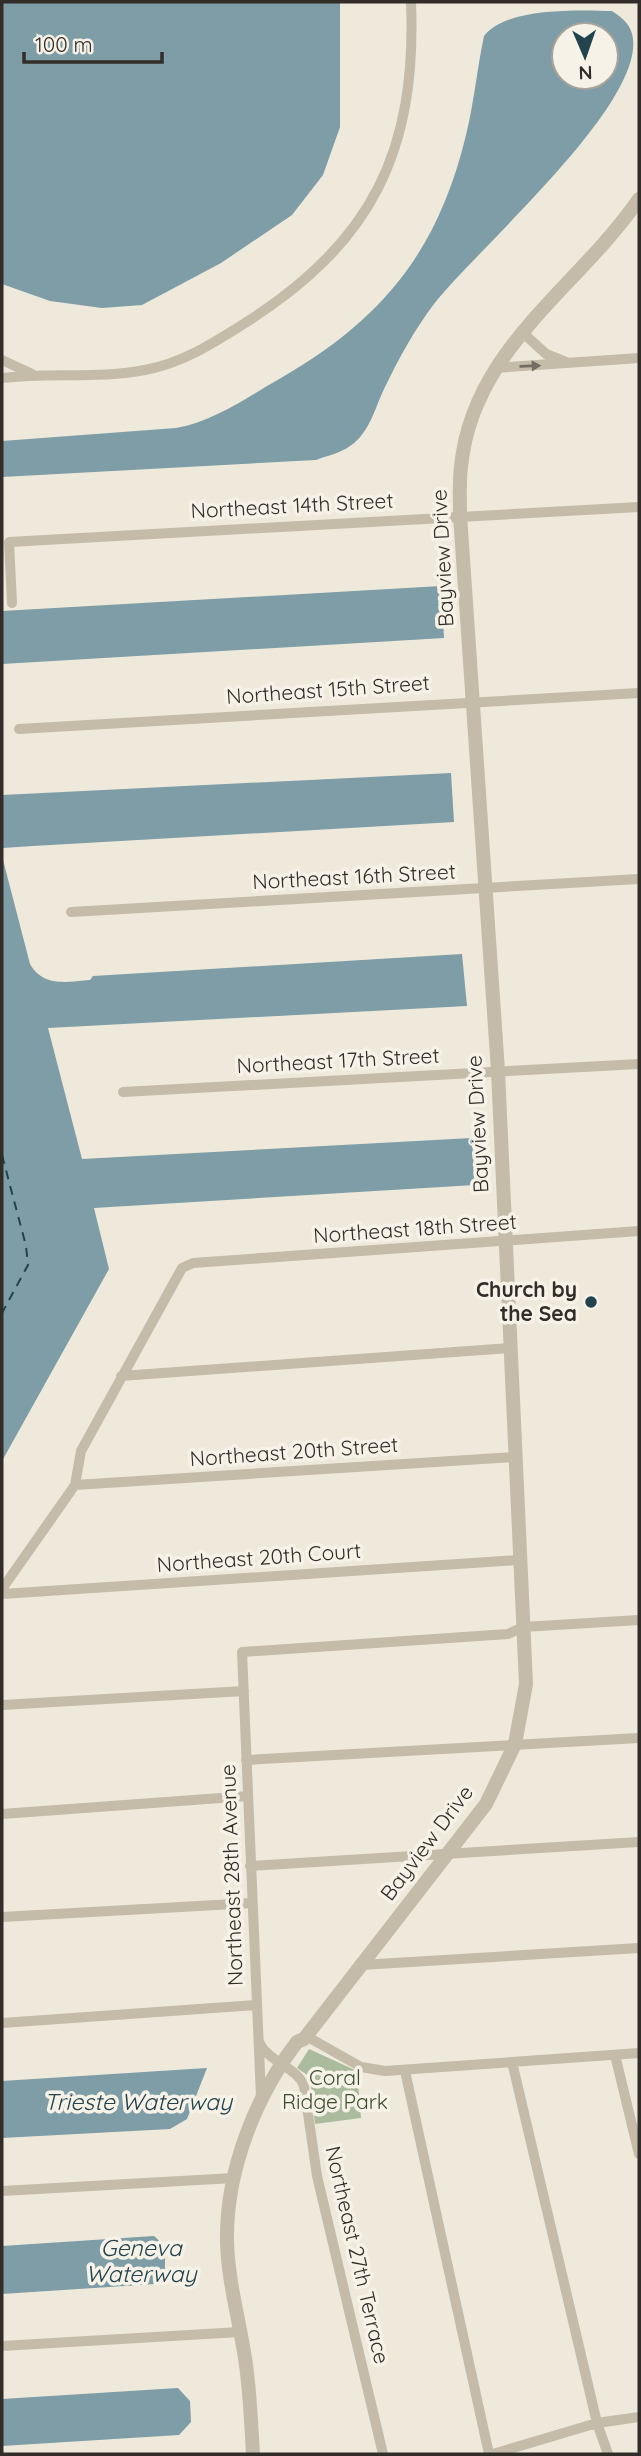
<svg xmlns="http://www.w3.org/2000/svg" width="641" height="2456" viewBox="0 0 641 2456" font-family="Quicksand,sans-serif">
<rect width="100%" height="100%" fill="#eee9db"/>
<!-- green -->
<path fill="#abbb9d" d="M 309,2049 L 357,2071 L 361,2118 L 315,2124 L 310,2077 L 297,2068 Z"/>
<!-- water -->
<path fill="#7e9da7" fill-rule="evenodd" d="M 2,2 L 340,2 L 340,127 L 323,175 L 292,215 L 221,263 L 142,305 L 102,308 L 50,301 L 2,284 Z
M 612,11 C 623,18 632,26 633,39 C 641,108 476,250 434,304 C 415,329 399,358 385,387 C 375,407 370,433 350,446 C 341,453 326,456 316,460 L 2,477 L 2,441 L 176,428 C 215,421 247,397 281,378 C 383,319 438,251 466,135 C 474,103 477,69 484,36 C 506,7 578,10 612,11 ZM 606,35 L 606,77 L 564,77 L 564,35 Z
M 441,586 L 444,638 L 2,664 L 2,611 Z
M 451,773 L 454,822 L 33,846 L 3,848 L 2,851 L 2,795 Z
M 2,856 L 30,964 C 43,987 66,982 90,980 L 93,976 L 462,954 L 467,1006 L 48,1028 L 82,1159 L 472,1138 L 475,1185 L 94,1208 L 109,1269 L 2,1461 Z
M 207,2068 L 187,2119 L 170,2129 L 2,2138 L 2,2081 Z
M 154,2236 L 165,2246 L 165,2271 L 155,2284 L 2,2294 L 2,2246 Z
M 178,2388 L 190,2401 L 191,2422 L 179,2435 L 2,2446 L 2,2399 Z"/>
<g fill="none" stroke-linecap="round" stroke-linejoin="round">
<!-- ferry -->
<path stroke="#23434e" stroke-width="2" stroke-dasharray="9 7" stroke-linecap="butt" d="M 2,1155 L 26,1246 L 28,1265 L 2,1313"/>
<!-- minor -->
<path stroke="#c4bba9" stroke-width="10" d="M 521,331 L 546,354 L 566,362
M 2,360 L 32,374
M 495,368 L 639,358
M 2,378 C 49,372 99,379 145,370 C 183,363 213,343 245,323 C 372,243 417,151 411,2
M 12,603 L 9,542 L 639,507
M 19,729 L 639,693
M 71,912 L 639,879
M 123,1092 L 639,1064
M 121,1376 L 510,1348
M 75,1485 L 515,1457
M 2,1589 L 75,1485 L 81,1451 L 182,1268 L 193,1263 L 639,1231
M 2,1594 L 519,1560
M 2,1705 L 244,1691
M 246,1760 L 639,1738
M 2,1814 L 248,1796
M 250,1866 L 639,1842
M 2,1917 L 252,1903
M 361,1965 L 639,1948
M 2,2023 L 256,2005
M 306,2036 L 361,2067 L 385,2071 L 639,2053
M 259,2042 C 268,2062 297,2067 304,2086 L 317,2176 L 383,2454
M 615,2055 L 639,2154
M 512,2062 L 597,2423 L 608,2454
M 405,2071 L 489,2454
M 261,2097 L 242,1652 L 508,1634 L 523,1627 L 639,1620
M 2,2191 L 234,2178
M 2,2346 L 240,2332
M 493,2454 L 597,2423 L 639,2417"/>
<!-- tertiary -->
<path stroke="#c4bba9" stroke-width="14" d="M 253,2454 C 251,2422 250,2390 245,2358 C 239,2319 228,2281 227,2241 C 226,2171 255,2097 297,2042 L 304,2039 L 486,1804 L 515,1744 L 526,1684 L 498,1071 L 460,515 C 460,499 459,483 461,467 C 472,349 577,289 639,199"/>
</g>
<!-- one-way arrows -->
<defs><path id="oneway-solid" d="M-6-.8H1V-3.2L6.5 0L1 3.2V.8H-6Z" transform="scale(1.75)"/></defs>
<use fill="#746d62" href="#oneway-solid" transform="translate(530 366) rotate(-2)"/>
<!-- markers -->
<circle fill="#23434e" stroke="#f6f2e7" stroke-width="2.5" cx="591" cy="1302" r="7"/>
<g text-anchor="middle" stroke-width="7" stroke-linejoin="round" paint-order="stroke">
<!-- street labels -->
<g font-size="21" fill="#322d28" stroke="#f6f2e7">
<text transform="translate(292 506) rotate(-3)" y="7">Northeast 14th Street</text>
<text transform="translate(443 558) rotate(-93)" y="7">Bayview Drive</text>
<text transform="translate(328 690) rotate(-4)" y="7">Northeast 15th Street</text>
<text transform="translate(354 877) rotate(-3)" y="7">Northeast 16th Street</text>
<text transform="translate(338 1061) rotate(-3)" y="7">Northeast 17th Street</text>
<text transform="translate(478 1124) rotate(-93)" y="7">Bayview Drive</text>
<text transform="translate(415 1229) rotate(-4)" y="7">Northeast 18th Street</text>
<text transform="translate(294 1452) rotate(-4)" y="7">Northeast 20th Street</text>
<text transform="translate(259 1558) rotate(-4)" y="7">Northeast 20th Court</text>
<text transform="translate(427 1843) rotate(-53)" y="7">Bayview Drive</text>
<text transform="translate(232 1875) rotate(-92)" y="7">Northeast 28th Avenue</text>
<text transform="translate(357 2255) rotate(77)" y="7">Northeast 27th Terrace</text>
</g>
<!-- poi labels -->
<g font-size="21" font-weight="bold" fill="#322d28" stroke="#f6f2e7" text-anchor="end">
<text x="577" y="1297">Church by<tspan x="577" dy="24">the Sea</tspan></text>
</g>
<!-- park labels -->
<g font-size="21" fill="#3c4d2f" stroke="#f6f2e7">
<text x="335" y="2085">Coral<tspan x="335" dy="24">Ridge Park</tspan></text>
</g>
<!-- water labels -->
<g font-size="23" font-style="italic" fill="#23434e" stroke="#f6f2e7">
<text x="138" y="2110">Trieste Waterway</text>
<text x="141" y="2256">Geneva<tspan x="141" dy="26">Waterway</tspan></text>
</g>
</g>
<!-- border -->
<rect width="641" height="2456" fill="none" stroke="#322d28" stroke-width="7"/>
<!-- north arrow -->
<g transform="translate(585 56) rotate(178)"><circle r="33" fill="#f6f2e7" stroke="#a8a39b" stroke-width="2"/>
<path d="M0-5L12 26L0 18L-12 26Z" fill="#23434e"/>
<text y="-10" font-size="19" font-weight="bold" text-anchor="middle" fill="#322d28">N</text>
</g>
<!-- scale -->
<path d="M24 52v10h138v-10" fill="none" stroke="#322d28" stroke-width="3.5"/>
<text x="35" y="52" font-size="21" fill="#322d28" stroke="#f6f2e7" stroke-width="5" paint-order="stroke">100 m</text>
</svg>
